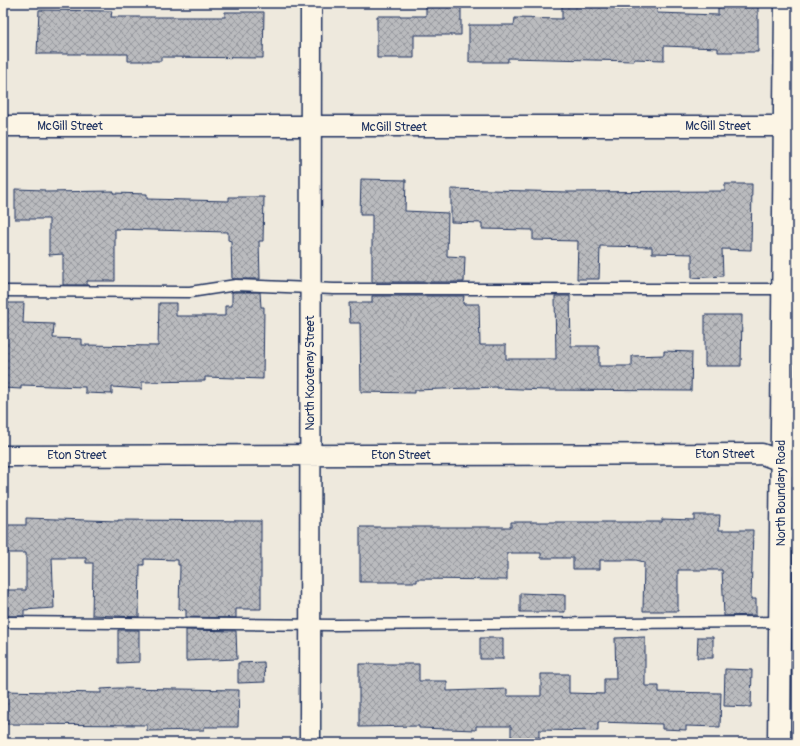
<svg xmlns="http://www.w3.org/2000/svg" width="800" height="746" viewBox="0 0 800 746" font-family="Pangolin,sans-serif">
<defs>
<pattern id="grass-tufts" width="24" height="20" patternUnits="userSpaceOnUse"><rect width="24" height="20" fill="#cfcdca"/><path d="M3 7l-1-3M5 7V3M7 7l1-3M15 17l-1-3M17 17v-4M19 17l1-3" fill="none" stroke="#b1b0b0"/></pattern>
<pattern id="building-cross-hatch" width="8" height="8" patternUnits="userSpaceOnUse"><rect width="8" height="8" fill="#babbbe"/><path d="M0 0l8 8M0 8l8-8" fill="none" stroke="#96989e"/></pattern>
</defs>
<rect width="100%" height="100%" fill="#eee9dd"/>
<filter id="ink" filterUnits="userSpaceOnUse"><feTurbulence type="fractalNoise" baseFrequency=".025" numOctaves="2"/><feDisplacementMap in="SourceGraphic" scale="8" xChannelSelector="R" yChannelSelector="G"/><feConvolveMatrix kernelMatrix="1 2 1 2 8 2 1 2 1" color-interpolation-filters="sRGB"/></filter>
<g filter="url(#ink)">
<!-- grass -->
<path fill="url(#grass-tufts)" stroke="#757e94" d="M 797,23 L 797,450 L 793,445 Z"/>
<!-- building -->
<path fill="url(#building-cross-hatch)" stroke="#1b2f5e" d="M 426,3 L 461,3 L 461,35 L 414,35 L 414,58 L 377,58 L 377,16 L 426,16 Z
M 562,3 L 658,3 L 657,13 L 718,15 L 718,3 L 758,3 L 758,52 L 718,52 L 718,48 L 664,46 L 664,60 L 634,59 L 634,61 L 508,58 L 508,62 L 469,62 L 469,25 L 514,25 L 515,18 L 562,19 Z
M 39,10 L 112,11 L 111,17 L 225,17 L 225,12 L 264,12 L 263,58 L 161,57 L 161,61 L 128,61 L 128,54 L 37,54 Z
M 361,179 L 406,180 L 405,211 L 448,213 L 447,256 L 465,257 L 464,282 L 372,282 L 372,215 L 360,215 Z
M 725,184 L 752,184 L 751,250 L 722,249 L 723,276 L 692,278 L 692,254 L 652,253 L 652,247 L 600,246 L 599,279 L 577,279 L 578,241 L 533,240 L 533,230 L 482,229 L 482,223 L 451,222 L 451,189 L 568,192 L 725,191 Z
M 15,189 L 45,190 L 45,192 L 114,191 L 113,193 L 147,194 L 147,199 L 229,201 L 229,197 L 264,197 L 263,241 L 259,241 L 260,279 L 232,279 L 231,241 L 228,240 L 228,232 L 115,229 L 115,281 L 87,281 L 87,285 L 63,285 L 63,254 L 49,255 L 49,219 L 15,219 Z
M 232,292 L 260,292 L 261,307 L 264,307 L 263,379 L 205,377 L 205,381 L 142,382 L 142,389 L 112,387 L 112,394 L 85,393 L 85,387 L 21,385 L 21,389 L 3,388 L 3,303 L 24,303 L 23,323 L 54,324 L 53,338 L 82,339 L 82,345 L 158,346 L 159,303 L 176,303 L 176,316 L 225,316 L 225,306 L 232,306 Z
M 372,296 L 464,296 L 463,304 L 479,304 L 480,345 L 506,345 L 506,359 L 556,359 L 555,296 L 570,296 L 571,346 L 599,346 L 599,366 L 632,366 L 632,356 L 664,355 L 664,351 L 692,352 L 691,391 L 544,390 L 497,388 L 497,387 L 415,390 L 415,393 L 361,392 L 360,323 L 350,323 L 349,303 L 372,303 Z
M 705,315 L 742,315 L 741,366 L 705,366 Z
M 694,515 L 720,515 L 719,530 L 753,530 L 751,599 L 756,599 L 756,615 L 724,616 L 722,570 L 678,570 L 678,611 L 643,611 L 644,562 L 636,560 L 600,560 L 600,569 L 573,569 L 573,558 L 541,558 L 541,553 L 507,553 L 507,580 L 417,579 L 417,582 L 360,582 L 360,527 L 511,527 L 511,522 L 662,522 L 662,519 L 694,520 Z
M 26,518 L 118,521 L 118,520 L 261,521 L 261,609 L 236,609 L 236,618 L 186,617 L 186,610 L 179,609 L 180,565 L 178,565 L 178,560 L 144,559 L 144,565 L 140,565 L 139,617 L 92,615 L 93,563 L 86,563 L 86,558 L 52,558 L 54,608 L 24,610 L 24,616 L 3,616 L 3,590 L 26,590 L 26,553 L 3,553 L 3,525 L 26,525 Z
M 520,593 L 565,595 L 565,612 L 520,612 Z
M 118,630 L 139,630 L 139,662 L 118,663 Z
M 186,630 L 236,631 L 237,659 L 186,661 Z
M 645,637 L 645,686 L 659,686 L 659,692 L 721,693 L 720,727 L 686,726 L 686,730 L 662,729 L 662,724 L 598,722 L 598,731 L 539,730 L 539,738 L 511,738 L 511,726 L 476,726 L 476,730 L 419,728 L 419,726 L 359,727 L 359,664 L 419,664 L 419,681 L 447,681 L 447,691 L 507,689 L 507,696 L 541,696 L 541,674 L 569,674 L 569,693 L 604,694 L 604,679 L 616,679 L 615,638 Z
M 698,637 L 713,637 L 713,658 L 697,658 Z
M 480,638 L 503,638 L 503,659 L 480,659 Z
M 264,662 L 265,682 L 238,683 L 238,663 Z
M 725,669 L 752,670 L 751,707 L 724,706 Z
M 118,688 L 239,690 L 238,727 L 204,727 L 204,730 L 147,731 L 147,725 L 3,724 L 3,691 L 101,693 L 101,689 Z"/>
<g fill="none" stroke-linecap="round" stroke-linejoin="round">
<!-- service casing -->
<g stroke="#1b2f5e" stroke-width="13">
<path id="service" d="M 3,291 L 190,292 L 236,285 L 334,289 L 783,289
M 3,622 L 335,625 L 780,622"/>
</g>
<!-- minor casing -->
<g stroke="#1b2f5e" stroke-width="23">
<path id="minor" d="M 3,126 L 784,126
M 3,456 L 762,454 L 797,467
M 310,743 L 311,3"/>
</g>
<!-- tertiary casing -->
<g stroke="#1b2f5e" stroke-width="25">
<path id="tertiary" d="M 779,743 L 786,3"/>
</g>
<!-- service -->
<use href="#service" stroke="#fcf5e5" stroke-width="10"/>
<!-- minor -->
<use href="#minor" stroke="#fcf5e5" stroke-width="20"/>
<!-- tertiary -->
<use href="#tertiary" stroke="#fcf5e5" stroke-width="22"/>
</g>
</g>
<g text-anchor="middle" stroke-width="3" stroke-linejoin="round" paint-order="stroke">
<!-- street labels -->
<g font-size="12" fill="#1b2f5e" stroke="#fcf5e5">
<text x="70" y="130">McGill Street</text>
<text x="718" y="130">McGill Street</text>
<text x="394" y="131">McGill Street</text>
<text transform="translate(310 373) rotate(-90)" y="4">North Kootenay Street</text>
<text x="725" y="458">Eton Street</text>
<text x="77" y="459">Eton Street</text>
<text x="401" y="459">Eton Street</text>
<text transform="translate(781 493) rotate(-90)" y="4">North Boundary Road</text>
</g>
</g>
<!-- margin -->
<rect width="800" height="746" fill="none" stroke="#fcf5e5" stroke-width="16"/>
<rect x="8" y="8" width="784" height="730" fill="none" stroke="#1b2f5e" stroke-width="1.5" filter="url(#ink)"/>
</svg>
